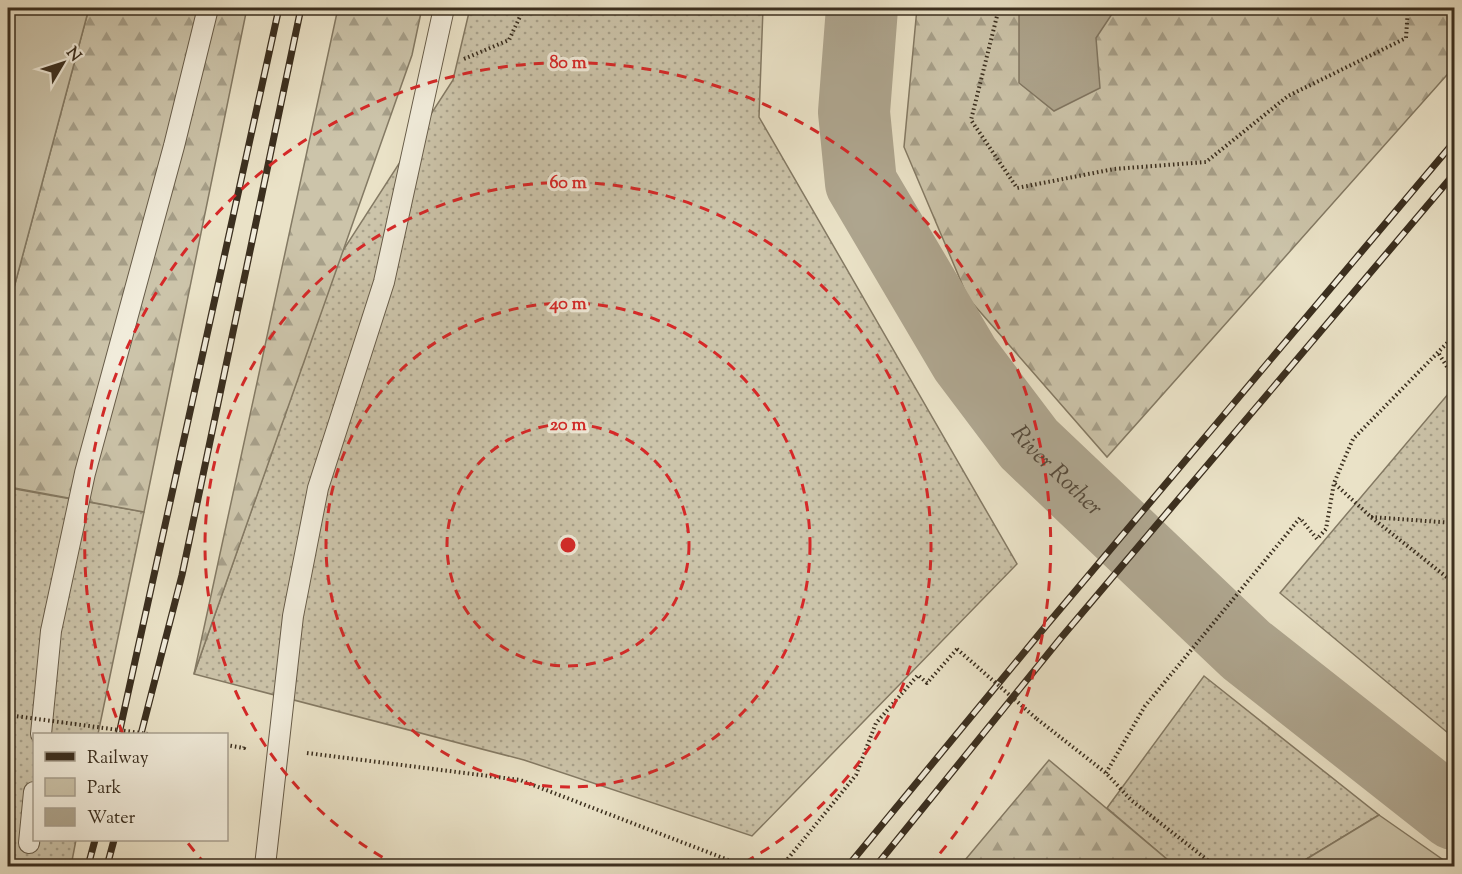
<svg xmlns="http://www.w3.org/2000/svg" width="1462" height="874" viewBox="0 0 1462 874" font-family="'Sorts Mill Goudy',serif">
<defs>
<pattern id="grass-dots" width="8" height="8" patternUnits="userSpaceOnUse" patternTransform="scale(1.5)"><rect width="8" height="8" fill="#ccc4aa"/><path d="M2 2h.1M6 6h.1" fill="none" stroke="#a7a08a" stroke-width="1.8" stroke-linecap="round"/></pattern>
<pattern id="forest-firs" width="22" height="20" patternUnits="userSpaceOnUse" patternTransform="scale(1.5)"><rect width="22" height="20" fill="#ccc4aa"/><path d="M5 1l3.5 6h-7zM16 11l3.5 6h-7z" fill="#a7a08a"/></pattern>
</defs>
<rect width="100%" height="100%" fill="#eae2c7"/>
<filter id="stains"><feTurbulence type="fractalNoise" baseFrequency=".00333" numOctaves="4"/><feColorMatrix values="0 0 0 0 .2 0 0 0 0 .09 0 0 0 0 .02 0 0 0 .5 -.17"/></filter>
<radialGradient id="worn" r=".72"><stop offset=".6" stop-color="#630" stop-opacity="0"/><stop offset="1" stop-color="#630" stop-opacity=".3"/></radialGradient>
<!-- grass -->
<path fill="url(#grass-dots)" stroke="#847a64" stroke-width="1.5" d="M 470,8 L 763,8 L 759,117 L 1017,564 L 752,836 L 524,760 L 194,674 L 342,252 L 453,80 Z
M 1454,387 L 1454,738 L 1280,593 Z
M 8,467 L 10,488 L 144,512 L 98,734 L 34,734 L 34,840 L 76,840 L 71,866 L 8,866 Z
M 1204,676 L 1379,815 L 1295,866 L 1175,866 L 1107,808 Z"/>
<!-- forest -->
<path fill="url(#forest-firs)" stroke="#847a64" stroke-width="1.5" d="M 89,8 L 247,8 L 144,512 L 9,487 L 8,310 Z
M 338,8 L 422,8 L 412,55 L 194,674 Z
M 917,8 L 1454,8 L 1454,67 L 1107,457 L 968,298 L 904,147 Z
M 1049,760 L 1175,866 L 960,866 Z"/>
<!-- green -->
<path fill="#ccc4aa" stroke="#847a64" stroke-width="1.5" d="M 8,8 L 89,8 L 8,310 Z
M 1379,815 L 1452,866 L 1295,866 Z"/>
<!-- water -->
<path fill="#aea58e" stroke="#807662" stroke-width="1.5" d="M 1022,8 L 1116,8 L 1096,38 L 1100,88 L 1054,111 L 1019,83 L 1019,15 Z"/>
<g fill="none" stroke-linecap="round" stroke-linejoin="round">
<!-- river -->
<path stroke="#aea58e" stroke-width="72" id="s1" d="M 862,8 L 854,112 L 861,183 L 965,359 L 1029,444 L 1246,650 L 1454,814"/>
<!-- service casing -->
<g stroke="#675c49" stroke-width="22">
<path id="service" d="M 41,734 L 51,631 L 85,473 L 174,146 L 208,8
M 29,843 L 34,792
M 265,866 L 293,616 L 318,488 L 384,282 L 444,8"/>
</g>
<!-- path -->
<path stroke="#3b2f1f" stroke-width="4" stroke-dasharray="1.5 3" stroke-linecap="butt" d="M 999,8 L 971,120 L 1017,188 L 1114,169 L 1206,162 L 1288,96 L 1406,38 L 1408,8
M 464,59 L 509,40 L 524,8
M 1439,354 L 1454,378
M 1335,484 L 1371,517 L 1454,583
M 1371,517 L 1454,523
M 1037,719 L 1106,773 L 1131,800 L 1215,866
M 226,745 L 244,748 L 245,745
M 307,753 L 520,780 L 744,866
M 1106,773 L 1145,706 L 1300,518 L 1317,539 L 1326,529 L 1334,483 L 1353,439 L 1454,336
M 782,866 L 856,775 L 876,723 L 918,675 L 927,683 L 957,649"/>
<!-- service -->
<use href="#service" stroke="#f1ecdb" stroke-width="20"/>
<!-- rail casing -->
<g stroke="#3b2f1f" stroke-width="7">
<path id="rail" d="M 119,734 L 279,8
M 141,734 L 182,575 L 301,8
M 88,866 L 95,840
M 107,866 L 114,840
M 848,866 L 1045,627 L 1454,142
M 876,866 L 1060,639 L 1454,174"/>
</g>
<!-- rail -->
<use href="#rail" stroke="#f1ecdb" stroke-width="4.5" stroke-dasharray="14" stroke-linecap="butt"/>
<!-- path-bridge -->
<path stroke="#3b2f1f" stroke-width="4" stroke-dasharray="1.5 3" stroke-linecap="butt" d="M 957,649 L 1037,719
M 8,715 L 148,734"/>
</g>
<!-- distance rings -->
<g fill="none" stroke="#d62828" stroke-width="3" stroke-dasharray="10 8">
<circle cx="568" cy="545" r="121"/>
<circle cx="568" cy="545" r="242"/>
<path d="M398 866A363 363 0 1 1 738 866"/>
<path d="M206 865A483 483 0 0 1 187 842M123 734A483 483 0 1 1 930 865"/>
</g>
<g text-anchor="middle" stroke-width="6" stroke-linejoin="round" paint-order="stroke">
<!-- water labels -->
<g font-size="24" font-style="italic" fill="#584c3b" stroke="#f1ecdb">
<text dy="8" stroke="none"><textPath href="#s1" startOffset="525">River Rother</textPath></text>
</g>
</g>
<circle cx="568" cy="545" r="9" fill="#d62828" stroke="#f1ecdb" stroke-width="3"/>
<g font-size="18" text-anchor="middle" font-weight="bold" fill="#d62828" stroke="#f1ecdb" stroke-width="6" stroke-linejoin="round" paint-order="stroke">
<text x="568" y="68">80 m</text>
<text x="568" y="188">60 m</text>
<text x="568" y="309">40 m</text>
<text x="568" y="430">20 m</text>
</g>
<!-- margin -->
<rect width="1462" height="874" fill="none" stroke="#eae2c7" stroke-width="30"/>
<rect x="9" y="9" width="1444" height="856" fill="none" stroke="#3b2f1f" stroke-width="3"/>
<rect x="15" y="15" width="1432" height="844" fill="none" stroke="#3b2f1f" stroke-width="1.5"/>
<!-- legend -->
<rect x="33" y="733" width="195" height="108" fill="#f1ecdb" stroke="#a8a090" stroke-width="1.5"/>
<rect x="45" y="752" width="30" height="9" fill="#3b2f1f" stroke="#a8a090" stroke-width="1.5"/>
<text x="87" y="763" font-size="18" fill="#3b2f1f">Railway</text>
<rect x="45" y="778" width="30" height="18" fill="#ccc4aa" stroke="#a8a090" stroke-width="1.5"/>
<text x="87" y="793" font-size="18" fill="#3b2f1f">Park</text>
<rect x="45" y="808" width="30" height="18" fill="#aea58e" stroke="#a8a090" stroke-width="1.5"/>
<text x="87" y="823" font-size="18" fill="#3b2f1f">Water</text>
<!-- north arrow -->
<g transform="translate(63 63) rotate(51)" stroke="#f1ecdb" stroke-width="4.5" paint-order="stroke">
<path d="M0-4.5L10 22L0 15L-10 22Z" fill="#3b2f1f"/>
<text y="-9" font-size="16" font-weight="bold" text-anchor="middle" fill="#3b2f1f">N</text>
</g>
<rect width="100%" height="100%" filter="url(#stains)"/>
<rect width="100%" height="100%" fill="url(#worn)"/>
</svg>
